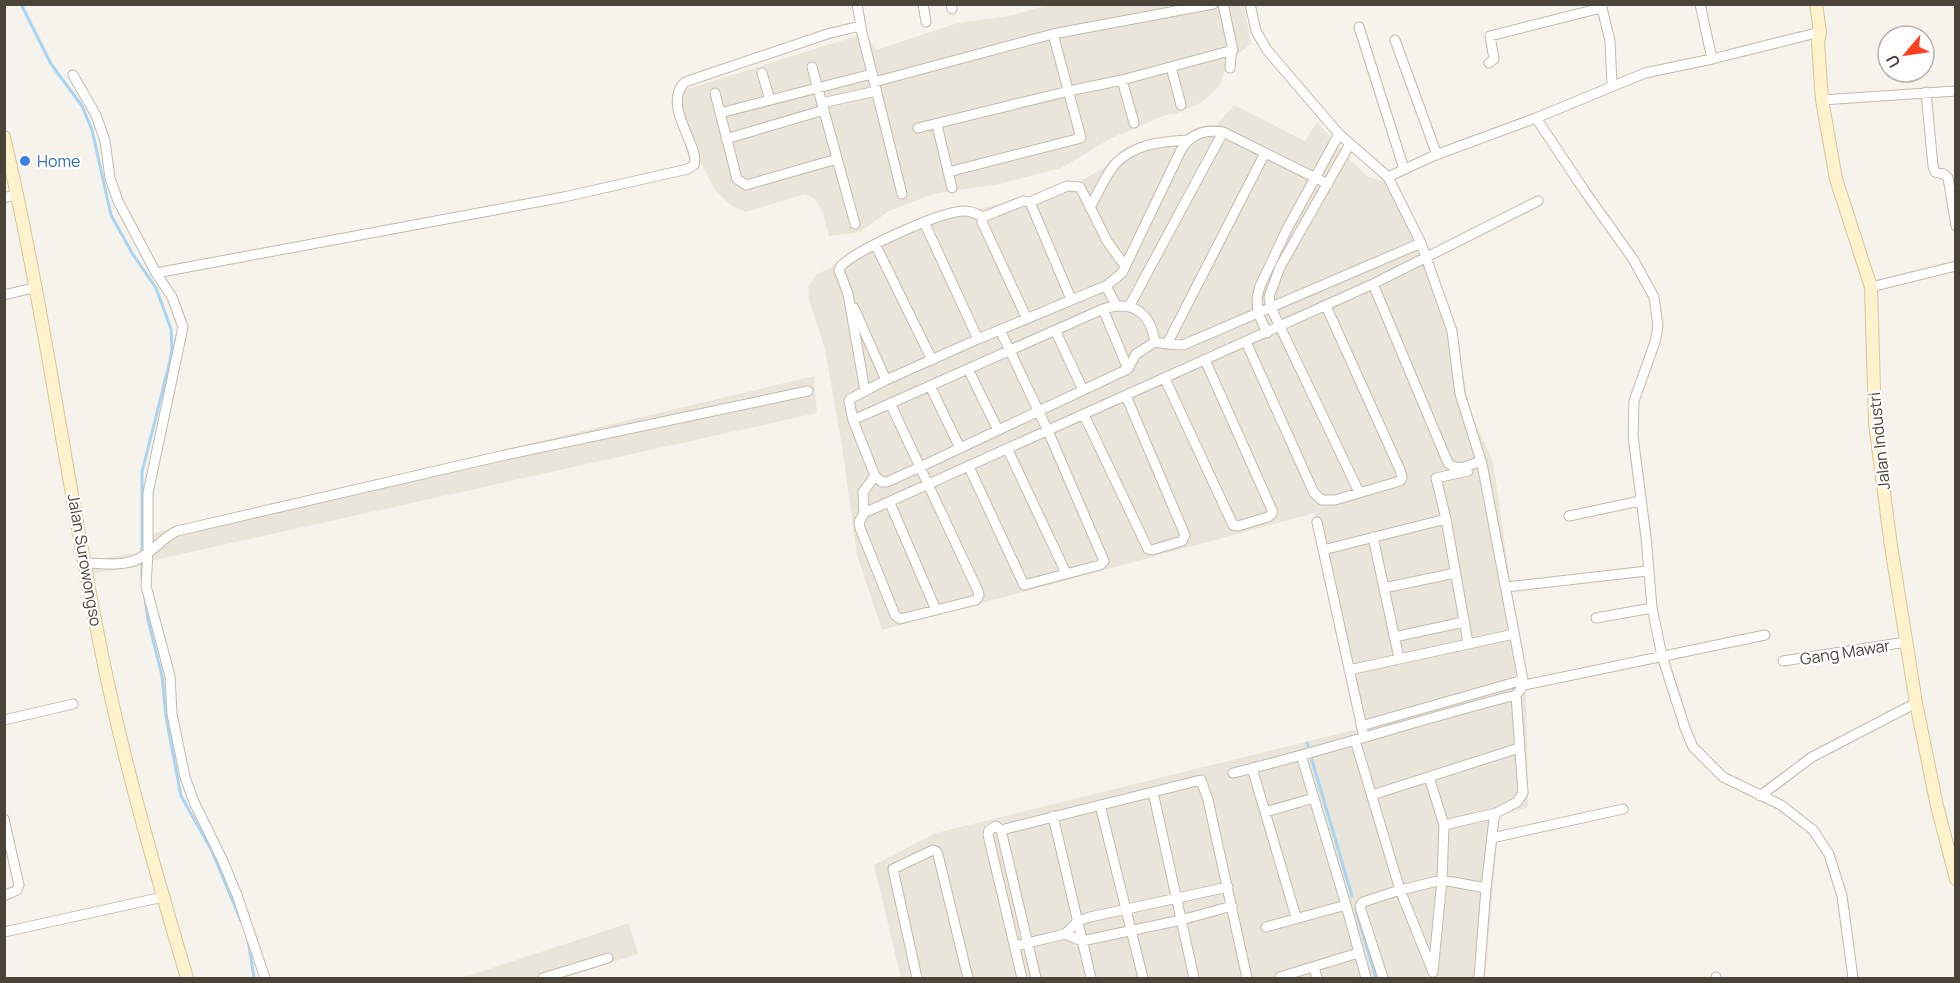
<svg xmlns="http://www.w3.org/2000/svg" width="1960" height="983" viewBox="0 0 1960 983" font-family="Manrope,sans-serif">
<rect width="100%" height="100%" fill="#f6f3ec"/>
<!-- residential -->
<path fill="#eae5da" d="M 1048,5 L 1244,5 L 1251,44 L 1229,61 L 1219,86 L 1202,102 L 1175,114 L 1165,115 L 1110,139 L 1061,168 L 999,184 L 933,194 L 889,211 L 860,232 L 829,236 L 823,213 L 815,199 L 805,194 L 746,212 L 730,205 L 715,190 L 691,143 L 680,100 L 684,90 L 866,33 L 876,50 L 958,23 L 1009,16 Z
M 1234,105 L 1305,141 L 1317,122 L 1345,155 L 1368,177 L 1394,184 L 1415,226 L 1451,316 L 1470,411 L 1493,462 L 1526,691 L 1528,807 L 1499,816 L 1485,978 L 901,978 L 874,865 L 936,833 L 1358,729 L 1314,513 L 882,630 L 857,555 L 842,446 L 825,349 L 809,300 L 808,286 L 816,275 L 928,218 L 1014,202 L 1079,182 L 1115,161 L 1217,125 Z
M 814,376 L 817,413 L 155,560 L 138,567 L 87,574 L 85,561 L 137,553 L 145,547 L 145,536 L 162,531 Z
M 629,923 L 638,954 L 563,978 L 462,978 Z"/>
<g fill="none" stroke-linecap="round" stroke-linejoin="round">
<!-- stream -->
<path stroke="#a9d4f2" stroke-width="3" d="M 21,4 L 51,64 L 82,106 L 92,130 L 111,215 L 132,253 L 156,288 L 171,329 L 172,350 L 168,369 L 142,472 L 142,579
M 145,598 L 148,620 L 162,676 L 166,717 L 181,796 L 211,849 L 241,921
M 1307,743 L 1308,746
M 1312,760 L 1352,896
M 1356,910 L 1376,978
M 248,939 L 254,978"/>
<!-- street casing -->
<g stroke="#c2bbae" stroke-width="11">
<path id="street" d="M 857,4 L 862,33 L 902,194
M 923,4 L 926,22
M 951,4 L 952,9
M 1223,4 L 1232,46 L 1230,68
M 1250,4 L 1256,31 L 1267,50 L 1339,134 L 1388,177 L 1421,243 L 1452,331 L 1460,394 L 1482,464 L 1524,685
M 1601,4 L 1610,41 L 1612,85
M 1700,4 L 1712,59
M 1359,27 L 1404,169
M 1395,40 L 1437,155
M 1489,63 L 1494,59 L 1490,36 L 1601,8
M 812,67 L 855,224
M 1171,67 L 1181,105
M 762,73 L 770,100
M 73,75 L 96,115 L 105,141 L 110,178 L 118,201 L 156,273 L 172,297 L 183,327 L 148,493 L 148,552 L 146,586 L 170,676 L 172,714 L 185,777 L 194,802 L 222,859 L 237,895 L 265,978
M 1122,80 L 1134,123
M 874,82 L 1053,34 L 1213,4
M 1926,92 L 1933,166 L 1935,172 L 1944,174 L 1948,178 L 1956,226
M 715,93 L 737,179 L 746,185 L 837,159
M 1822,100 L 1956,91
M 822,103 L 876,91
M 720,113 L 872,74
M 1536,118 L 1586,193 L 1633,259 L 1654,297 L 1658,326 L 1655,342 L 1634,401 L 1633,436 L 1646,537 L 1652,608 L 1662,656 L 1685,728 L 1693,747 L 1723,777 L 1781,805 L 1813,830 L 1829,854 L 1842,896 L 1853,978
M 937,125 L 952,188
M 918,128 L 1069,91 L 1122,80 L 1233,50
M 726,139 L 824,110
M 1350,144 L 1280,267 L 1269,297 L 1271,308 L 1359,492
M 948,172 L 1081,138 L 1053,34
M 1388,177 L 1433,156 L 1536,118 L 1645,73 L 1712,59 L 1820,32
M 4,198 L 18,194
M 1030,202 L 1071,299
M 1090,208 C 1096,196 1108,171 1116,163 C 1136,143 1162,142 1187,140
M 924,222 L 978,339
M 875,244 L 932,360
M 156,273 L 564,197 L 688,169 L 694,165 C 701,147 661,106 685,82 L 827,34 L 860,26
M 1373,284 L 1448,463 C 1458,472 1470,465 1481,461
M 1106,286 L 1122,273 L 1181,150 C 1190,134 1205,129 1223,132 L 1328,184
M 1871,287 L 1956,266
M 4,295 L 37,287
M 1116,305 L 1106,286 L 1098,289 L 978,339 L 886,380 L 850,399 L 849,401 L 853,420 L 875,476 L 882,482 L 887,482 L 920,467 L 1128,369 L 1136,354 L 1155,342 L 1167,344 L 1265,153
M 1130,305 L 1223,132
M 854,308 L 886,380
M 1103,309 L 1128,369
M 1027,319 L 982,222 L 983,217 L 1023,201 L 1030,202 L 1067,186 L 1080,187 L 1107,241 L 1125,266
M 1055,330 L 1083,390
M 1267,333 L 1258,313 L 1257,298 L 1260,286 L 1286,231 L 1339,134
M 1246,342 L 1314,493 L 1322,500 L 1335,500 L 1400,481 L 1402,477 L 1400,470 L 1326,306
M 1167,344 L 1183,345 L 1421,243
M 968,369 L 998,430
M 1165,379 L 1233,525 L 1238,526 L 1268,517 L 1272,514 L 1272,510 L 1205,360
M 930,386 L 960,448
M 865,391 L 848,294 L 839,270 L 841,266 C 858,249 941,211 965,211 C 972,211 977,214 983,217
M 1084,415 L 1148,549 L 1152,550 L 1182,541 L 1185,535 L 1126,396
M 853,420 L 1103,309 C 1133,300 1150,312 1155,342
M 1008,450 L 1066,573
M 969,467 L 1024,585 L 1100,565 L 1104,561 L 1048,431 L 1000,330
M 875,476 L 863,492 L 864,513 L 859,522 L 860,528 L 895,615 L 900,619 L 976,600 L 979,595 L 978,591 L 890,403
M 890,503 L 936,610
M 864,513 L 1373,284 L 1538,201
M 1569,516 L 1640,501
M 1317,522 L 1364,737
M 1373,537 L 1399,658
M 1323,550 L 1446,519
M 85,563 C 101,563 123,567 138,559 C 153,552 162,538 177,531 L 505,455 L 808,391
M 1506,587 L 1647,571
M 1384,588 L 1455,573
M 1596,618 L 1652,608
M 1394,637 L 1464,622
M 1468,643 L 1446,519 L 1436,478 L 1468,471
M 1783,661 L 1906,642
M 1349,670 L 1514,634
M 4,720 L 73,704
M 1361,726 L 1523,680
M 1355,740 L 1400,890 L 1433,972 L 1442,880 L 1444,825 L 1429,777
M 1301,755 L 1346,905 L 1366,978
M 1252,768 L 1296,917
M 1233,773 C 1328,750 1421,719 1516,695 L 1524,685 L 1765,635
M 1153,792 L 1194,978
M 1372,795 L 1519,748
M 1760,796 L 1812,757 L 1916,703
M 1100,805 L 1143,978
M 1265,812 L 1314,798
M 1053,816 L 1091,978
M 4,819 L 19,885 L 17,890 L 4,896
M 1444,825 L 1496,813
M 1001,830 L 1036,978
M 1492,838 L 1623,809
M 1266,927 L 1346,905
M 4,932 L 163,897
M 1065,934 L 1082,941 L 1181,920 L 1232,906
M 1015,946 L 1065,934 L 1078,921 L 1090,917 L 1228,887
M 1314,967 L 1317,978
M 1280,977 L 1358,953
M 1716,977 L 1716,978
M 543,978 L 608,958
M 917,978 L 893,869 L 933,850 L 937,852 L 939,859 L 968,978
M 1022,978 L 988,835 L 989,830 L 996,826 L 1001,830 L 1201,780 L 1208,800 L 1247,978
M 1383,978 L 1361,910 L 1360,906 L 1363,902 L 1400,890 L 1442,880 L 1486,888
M 1479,978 L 1486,888 L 1494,819 L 1496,813 L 1517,802 L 1523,793 L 1516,695"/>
</g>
<!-- secondary casing -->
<g stroke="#d6c79b" stroke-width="14">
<path id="secondary" d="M 1816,4 L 1820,32 L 1818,43 L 1822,100 L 1836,179 L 1871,287 L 1875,423 L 1891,546 L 1916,703 L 1937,806 L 1956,879
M 4,137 C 44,306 66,479 101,650 C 123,760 155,870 187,978"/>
</g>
<!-- street -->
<use href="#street" stroke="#fff" stroke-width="9"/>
<!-- secondary -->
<use href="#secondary" stroke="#fff3cd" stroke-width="12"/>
</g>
<!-- markers -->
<circle fill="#3f7fe0" stroke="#fff" stroke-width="2" cx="25" cy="161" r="6"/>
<g text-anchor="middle" stroke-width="4.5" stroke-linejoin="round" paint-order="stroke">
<!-- shop labels -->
<g font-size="16" fill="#366cbe" stroke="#fff" text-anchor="start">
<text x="37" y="167">Home</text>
</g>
<!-- street labels -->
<g font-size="16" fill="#4b4439" stroke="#fff">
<text transform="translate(1879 441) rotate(-96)" y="6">Jalan Industri</text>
<text transform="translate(85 560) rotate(80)" y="6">Jalan Surowongso</text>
<text transform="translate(1845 652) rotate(-9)" y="6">Gang Mawar</text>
</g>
</g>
<!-- border -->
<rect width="1960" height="983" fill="none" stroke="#4b4439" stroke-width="12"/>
<!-- north arrow -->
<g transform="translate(1906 54) rotate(241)"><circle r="28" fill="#ffffff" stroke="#b7b4b0" stroke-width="1.5"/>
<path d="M0-4.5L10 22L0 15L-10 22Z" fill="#fc3f1d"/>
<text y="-9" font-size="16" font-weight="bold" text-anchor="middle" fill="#4b4439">U</text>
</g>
</svg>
